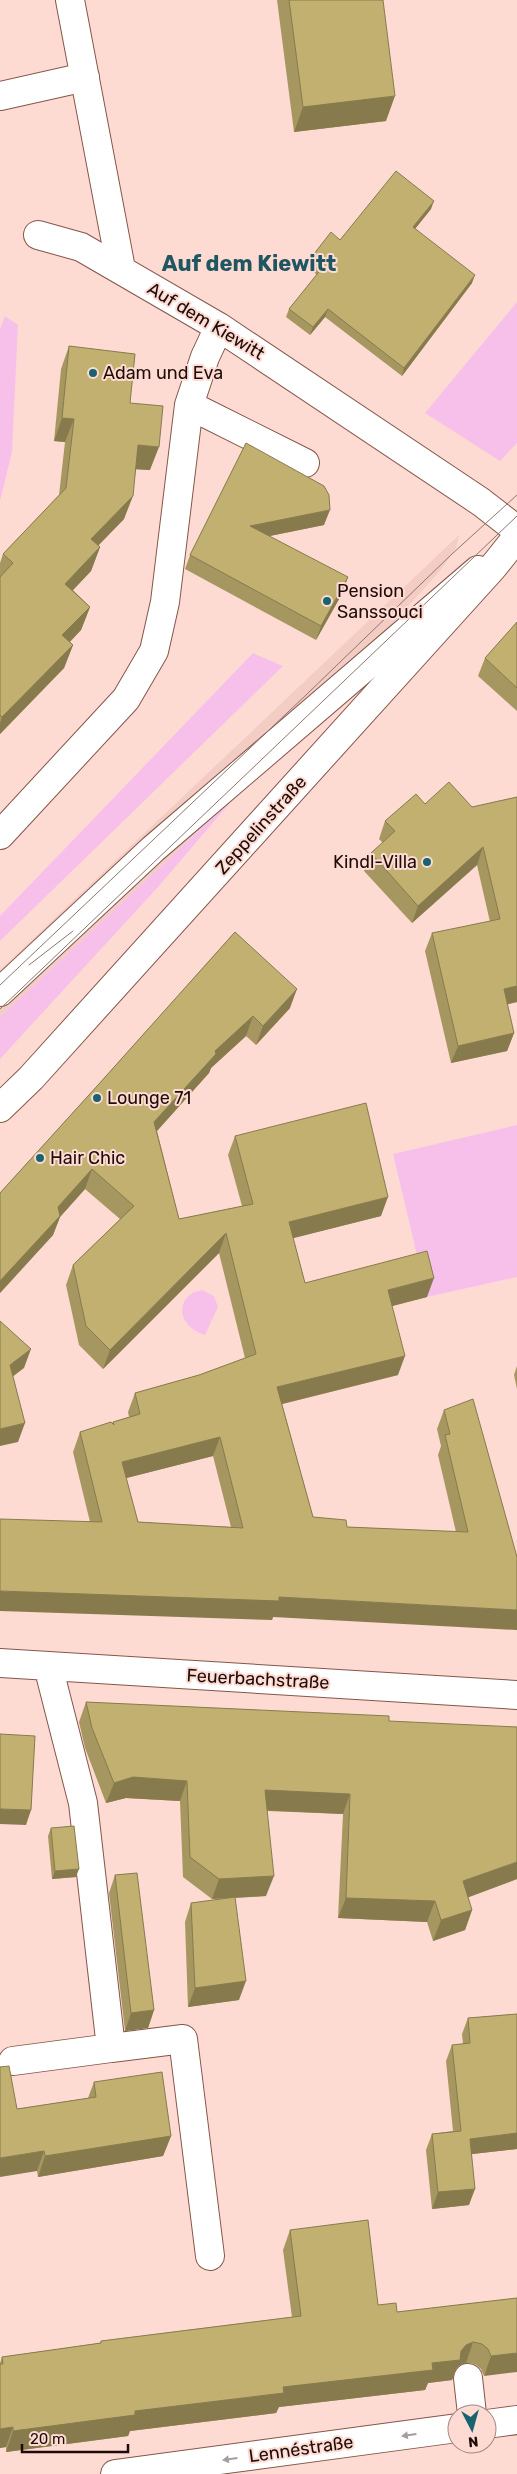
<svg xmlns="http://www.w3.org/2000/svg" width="517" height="2474" viewBox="0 0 517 2474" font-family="Rubik,sans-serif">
<rect width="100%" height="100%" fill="#fddbd3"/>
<!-- built -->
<path fill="#f3cdc3" d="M 459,535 L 456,548 L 440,571 L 234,798 L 0,1017 L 0,970 Z"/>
<!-- green -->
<path fill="#f7c0eb" d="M 517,302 L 517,443 L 500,461 L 425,413 Z
M 5,316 L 18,325 L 12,452 L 0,501 L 0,329 Z
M 253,653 L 283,666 L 0,941 L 0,916 Z
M 234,798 L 158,887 L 0,1059 L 0,1017 Z
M 517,1125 L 517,1277 L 427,1297 L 393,1154 Z
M 202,1290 L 214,1296 L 218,1307 L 205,1335 C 176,1327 174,1295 202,1290 Z"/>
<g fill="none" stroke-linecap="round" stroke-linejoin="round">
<!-- minor casing -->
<g stroke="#85564a" stroke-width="30">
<path id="minor" d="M 70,0 L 121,269
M 0,96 L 85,77
M 38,235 L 81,247 L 219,327 L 481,502 L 517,530
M 189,405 L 305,463
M 0,835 L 126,699 L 154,651 L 165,602 L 189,405 L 205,357 L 219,327
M 0,992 L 153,849 L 478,570
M 0,1663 L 517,1695
M 111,2048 L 183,2039 L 210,2256
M 13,2061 L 111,2048 L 83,1803 L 48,1666
M 468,2378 L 472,2414
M 487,2424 L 517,2420
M 115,2474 L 457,2428"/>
</g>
<!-- major casing -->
<g stroke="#85564a" stroke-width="30">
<path id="major" d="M 0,1108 L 31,1078 L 493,567 L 517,537"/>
</g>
<!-- minor -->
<use href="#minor" stroke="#fff" stroke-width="28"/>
<!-- major -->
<use href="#major" stroke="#fff" stroke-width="28"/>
<!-- tram -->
<path stroke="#8f756f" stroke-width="1" d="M 29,965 L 73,931
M 0,985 L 306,695 L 453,553 L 517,495
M 0,1009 L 517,516"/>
</g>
<!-- wall -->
<path fill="#a69760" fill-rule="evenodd" d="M 277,0 L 383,0 L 386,121 L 294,132 Z
M 431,209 L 415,229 L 472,283 L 402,376 L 325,317 L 310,335 L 286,317 L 289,309 L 317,275 L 307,267 L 310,259 L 340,240 Z
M 69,346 L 130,403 L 150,470 L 136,469 L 124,519 L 98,546 L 100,547 L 91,571 L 73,590 L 90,607 L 81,630 L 70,642 L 73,645 L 64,668 L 0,734 L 0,563 L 3,554 L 59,495 L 65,442 L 54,441 L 61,369 Z
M 246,443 L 324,525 L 269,536 L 343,592 L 316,640 L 185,569 L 190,555 Z
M 517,622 L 517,711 L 478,676 L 485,658 Z
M 517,797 L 517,1002 L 507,1004 L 514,1033 L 507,1051 L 451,1063 L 425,951 L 432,933 L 490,922 L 477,865 L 412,923 L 364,871 L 371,853 L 383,843 L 379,839 L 385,821 L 425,804 L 472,807 Z
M 235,932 L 290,1008 L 256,1045 L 246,1036 L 211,1068 L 209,1073 L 157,1131 L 179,1219 L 242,1206 L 228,1155 L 235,1136 L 381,1216 L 293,1238 L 305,1283 L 427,1297 L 392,1306 L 398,1375 L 282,1404 L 313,1517 L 347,1527 L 456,1532 L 438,1455 L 441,1446 L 437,1429 L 444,1410 L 517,1557 L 273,1617 L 272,1620 L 90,1522 L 73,1452 L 80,1432 L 112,1424 L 113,1422 L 129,1417 L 128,1412 L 135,1393 L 199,1375 L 245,1358 L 219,1253 L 103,1369 L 79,1345 L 66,1285 L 73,1265 L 120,1219 L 85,1189 L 60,1217 L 53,1235 L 0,1293 L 0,1193 L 98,1085 ZM 213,1456 L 231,1527 L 138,1522 L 126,1478 Z
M 517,1366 L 517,1389 L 514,1375 Z
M 86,1702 L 389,1721 L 517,1879 L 468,1897 L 472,1910 L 465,1930 L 433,1941 L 427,1922 L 338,1918 L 343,1814 L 267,1811 L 266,1896 L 235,1898 L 239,2000 L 188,2007 L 185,1922 L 191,1903 L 231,1898 L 212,1899 L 183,1877 L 180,1801 L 126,1798 L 106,1803 L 85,1748 L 79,1722 Z
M 51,1828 L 76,1877 L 52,1879 L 48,1836 Z
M 115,1875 L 154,2010 L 148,2028 L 125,2031 L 109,1893 Z
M 517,2014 L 517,2149 L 472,2154 L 469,2205 L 432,2209 L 426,2150 L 432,2134 L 453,2131 L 446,2061 L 452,2045 L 463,2044 L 462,2034 L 468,2018 Z
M 94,2082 L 171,2136 L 163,2156 L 38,2177 L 37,2171 L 17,2109 L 88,2098 Z
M 290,2230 L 378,2305 L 397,2312 L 517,2298 L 484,2376 L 481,2369 L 475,2364 L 466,2363 L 458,2366 L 457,2368 L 452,2380 L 428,2383 L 425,2390 L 279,2407 L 276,2413 L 130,2431 L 128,2436 L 6,2452 L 6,2447 L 0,2448 L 0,2363 L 2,2357 L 100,2343 L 101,2341 L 292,2317 L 283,2250 Z"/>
<!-- shaded-wall -->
<path fill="#877b4e" d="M 395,96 L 386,121 L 294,132 L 303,107 Z
M 434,201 L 431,209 L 410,235 L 413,227 Z
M 475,275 L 472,283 L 402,376 L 404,368 Z
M 328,309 L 325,317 L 310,335 L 313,327 Z
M 62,418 L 74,419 L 65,442 L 54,441 Z
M 138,445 L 159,447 L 150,470 L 130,469 Z
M 133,496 L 124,519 L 82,562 L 91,539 Z
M 330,510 L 324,525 L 245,541 L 250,526 Z
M 100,547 L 91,571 L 57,607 L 65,584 Z
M 348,577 L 343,592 L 316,640 L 321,626 Z
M 90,607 L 81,630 L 54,658 L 62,635 Z
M 73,645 L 64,668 L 0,734 L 0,723 L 2,717 Z
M 483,847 L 477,865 L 412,923 L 418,906 Z
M 517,986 L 517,1002 L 497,1007 L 504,989 Z
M 297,989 L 290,1008 L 256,1045 L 263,1026 Z
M 253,1016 L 246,1036 L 211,1068 L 209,1073 L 147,1142 L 154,1122 L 215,1051 Z
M 514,1033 L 507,1051 L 451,1063 L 458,1046 Z
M 92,1169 L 85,1189 L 60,1217 L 53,1235 L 0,1293 L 0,1281 L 58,1207 Z
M 388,1197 L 381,1216 L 282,1241 L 289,1222 Z
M 226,1233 L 219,1253 L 103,1369 L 110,1350 Z
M 434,1278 L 427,1297 L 381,1309 L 388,1290 Z
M 31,1349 L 24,1368 L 3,1384 L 10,1365 Z
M 405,1356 L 398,1375 L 270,1407 L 277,1387 Z
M 25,1423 L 18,1442 L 0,1446 L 0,1429 Z
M 220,1437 L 213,1456 L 115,1481 L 122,1462 Z
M 0,1591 L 279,1597 L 517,1610 L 517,1630 L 273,1617 L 272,1620 L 0,1611 Z
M 133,1777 L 187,1781 L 180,1801 L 126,1798 L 106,1803 L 114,1783 Z
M 265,1790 L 350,1794 L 343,1814 L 258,1810 Z
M 0,1809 L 31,1810 L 26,1825 L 0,1824 Z
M 517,1862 L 517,1879 L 456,1902 L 463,1881 Z
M 79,1869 L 76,1877 L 52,1879 L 55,1871 Z
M 274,1876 L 266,1896 L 212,1899 L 219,1879 Z
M 346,1898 L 435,1901 L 427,1922 L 338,1918 Z
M 472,1910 L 465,1930 L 433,1941 L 441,1920 Z
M 246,1981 L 239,2000 L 188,2007 L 195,1988 Z
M 154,2010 L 148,2028 L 125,2031 L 131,2013 Z
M 517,2133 L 517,2149 L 464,2155 L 470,2139 Z
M 171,2136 L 163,2156 L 38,2177 L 45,2156 Z
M 44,2151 L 37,2171 L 0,2177 L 0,2158 Z
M 475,2189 L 469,2205 L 432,2209 L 438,2192 Z
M 473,2342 L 466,2363 L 458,2366 L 457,2368 L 452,2380 L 428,2383 L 425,2390 L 279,2407 L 276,2413 L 130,2431 L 128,2436 L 6,2452 L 13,2431 L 432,2363 L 461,2351 L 466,2345 Z
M 517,2353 L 517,2372 L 484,2376 L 491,2356 Z
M 13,2427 L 6,2447 L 0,2448 L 0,2429 Z"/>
<!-- building -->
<path fill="#c1b070" stroke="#877b4e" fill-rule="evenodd" d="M 289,0 L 383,0 L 395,96 L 303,107 Z
M 396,171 L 434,201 L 413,227 L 475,275 L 404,368 L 328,309 L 313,327 L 289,309 L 322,268 L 310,259 L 331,232 L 340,240 Z
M 69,346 L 135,354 L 130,403 L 163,406 L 159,447 L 138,445 L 133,496 L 91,539 L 100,547 L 65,584 L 90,607 L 62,635 L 73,645 L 2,717 L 0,715 L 0,577 L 13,563 L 3,554 L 66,488 L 74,419 L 62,418 Z
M 246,443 L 324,486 L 329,495 L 330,510 L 250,526 L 348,577 L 321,626 L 190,555 Z
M 517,622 L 517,688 L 485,658 Z
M 449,782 L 472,807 L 517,797 L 517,986 L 504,989 L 514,1033 L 458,1046 L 432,933 L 500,919 L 483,847 L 418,906 L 371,853 L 395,831 L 385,821 L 416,794 L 425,804 Z
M 235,932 L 297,989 L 263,1026 L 253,1016 L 215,1051 L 216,1054 L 154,1122 L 179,1219 L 253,1204 L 235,1136 L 366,1103 L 388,1197 L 289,1222 L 305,1283 L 427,1251 L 434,1278 L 388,1290 L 405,1356 L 277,1387 L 313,1517 L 346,1520 L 347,1527 L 468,1532 L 445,1435 L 450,1434 L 444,1410 L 473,1399 L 517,1557 L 517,1610 L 279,1597 L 279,1601 L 0,1591 L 0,1519 L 102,1522 L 80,1432 L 111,1422 L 114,1425 L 113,1422 L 140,1414 L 135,1393 L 199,1375 L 256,1354 L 226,1233 L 110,1350 L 86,1326 L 73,1265 L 134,1206 L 92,1169 L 58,1207 L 60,1216 L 0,1281 L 0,1193 L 98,1085 ZM 220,1437 L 243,1528 L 138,1522 L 122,1462 Z
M 0,1321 L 31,1349 L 10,1365 L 25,1423 L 0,1429 Z
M 86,1702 L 389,1716 L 389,1721 L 517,1727 L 517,1862 L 463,1881 L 472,1910 L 441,1920 L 435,1901 L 346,1898 L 350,1794 L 265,1790 L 274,1876 L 219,1879 L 190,1857 L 187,1781 L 133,1777 L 114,1783 L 92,1728 Z
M 0,1734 L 35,1736 L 31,1810 L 0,1809 Z
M 74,1826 L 79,1869 L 55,1871 L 51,1828 Z
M 137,1873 L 154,2010 L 131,2013 L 115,1875 Z
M 235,1897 L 246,1981 L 195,1988 L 191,1903 Z
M 517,2014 L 517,2133 L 470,2139 L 475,2189 L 438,2192 L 432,2134 L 461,2131 L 452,2045 L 470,2043 L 468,2018 Z
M 9,2066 L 17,2109 L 96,2097 L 94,2082 L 162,2072 L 171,2136 L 45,2156 L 44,2151 L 0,2158 L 0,2067 Z
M 368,2220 L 378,2305 L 396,2303 L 397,2312 L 517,2298 L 517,2353 L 491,2356 L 488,2349 L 482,2344 L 473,2342 L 466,2345 L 461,2351 L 460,2360 L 432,2363 L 433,2370 L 283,2387 L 284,2393 L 135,2411 L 135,2415 L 13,2431 L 13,2427 L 0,2429 L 0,2364 L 3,2364 L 2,2357 L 101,2343 L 101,2341 L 301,2316 L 290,2230 Z"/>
<!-- one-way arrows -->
<defs><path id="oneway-solid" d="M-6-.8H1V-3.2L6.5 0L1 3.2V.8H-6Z" transform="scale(1.25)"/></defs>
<g fill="#a59e9c">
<use href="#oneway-solid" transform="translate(409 2435) rotate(172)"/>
<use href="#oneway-solid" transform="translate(230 2459) rotate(172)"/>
</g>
<!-- markers -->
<g fill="#196270" stroke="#fddbd3" stroke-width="2">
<circle cx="93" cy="373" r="5"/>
<circle cx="327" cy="601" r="5"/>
<circle cx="427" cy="862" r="5"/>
<circle cx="97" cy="1098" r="5"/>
<circle cx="40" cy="1158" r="5"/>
</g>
<g text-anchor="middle" stroke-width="4" stroke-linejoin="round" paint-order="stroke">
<!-- street labels -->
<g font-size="18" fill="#1f0c08" stroke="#fddbd3">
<text transform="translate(206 321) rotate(31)" y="6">Auf dem Kiewitt</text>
<text transform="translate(261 825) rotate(-48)" y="6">Zeppelinstraße</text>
<text transform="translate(258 1679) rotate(3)" y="6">Feuerbachstraße</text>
<text transform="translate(301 2449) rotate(-8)" y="6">Lennéstraße</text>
</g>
<!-- poi labels -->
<g font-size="18" fill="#1f0c08" stroke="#fddbd3" text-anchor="start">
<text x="103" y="379">Adam und Eva</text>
<text x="337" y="597">Pension<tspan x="337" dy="21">Sanssouci</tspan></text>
<text x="417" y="868" text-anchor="end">Kindl-Villa</text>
<text x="107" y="1104">Lounge 71</text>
<text x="50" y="1164">Hair Chic</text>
</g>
<!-- district labels -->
<g font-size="22" font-weight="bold" fill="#1f5662" stroke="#fddbd3">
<text x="249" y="271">Auf dem Kiewitt</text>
</g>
</g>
<!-- north arrow -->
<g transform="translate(472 2429) rotate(174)"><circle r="24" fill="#fddbd3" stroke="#a48882"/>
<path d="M0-4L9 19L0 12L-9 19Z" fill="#196270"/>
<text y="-8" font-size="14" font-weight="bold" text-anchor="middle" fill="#1f0c08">N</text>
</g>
<!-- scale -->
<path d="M22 2444v8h106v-8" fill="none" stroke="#1f0c08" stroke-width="2.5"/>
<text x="30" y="2444" font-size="15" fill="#1f0c08" stroke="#fddbd3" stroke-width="4" paint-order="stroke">20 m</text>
</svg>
